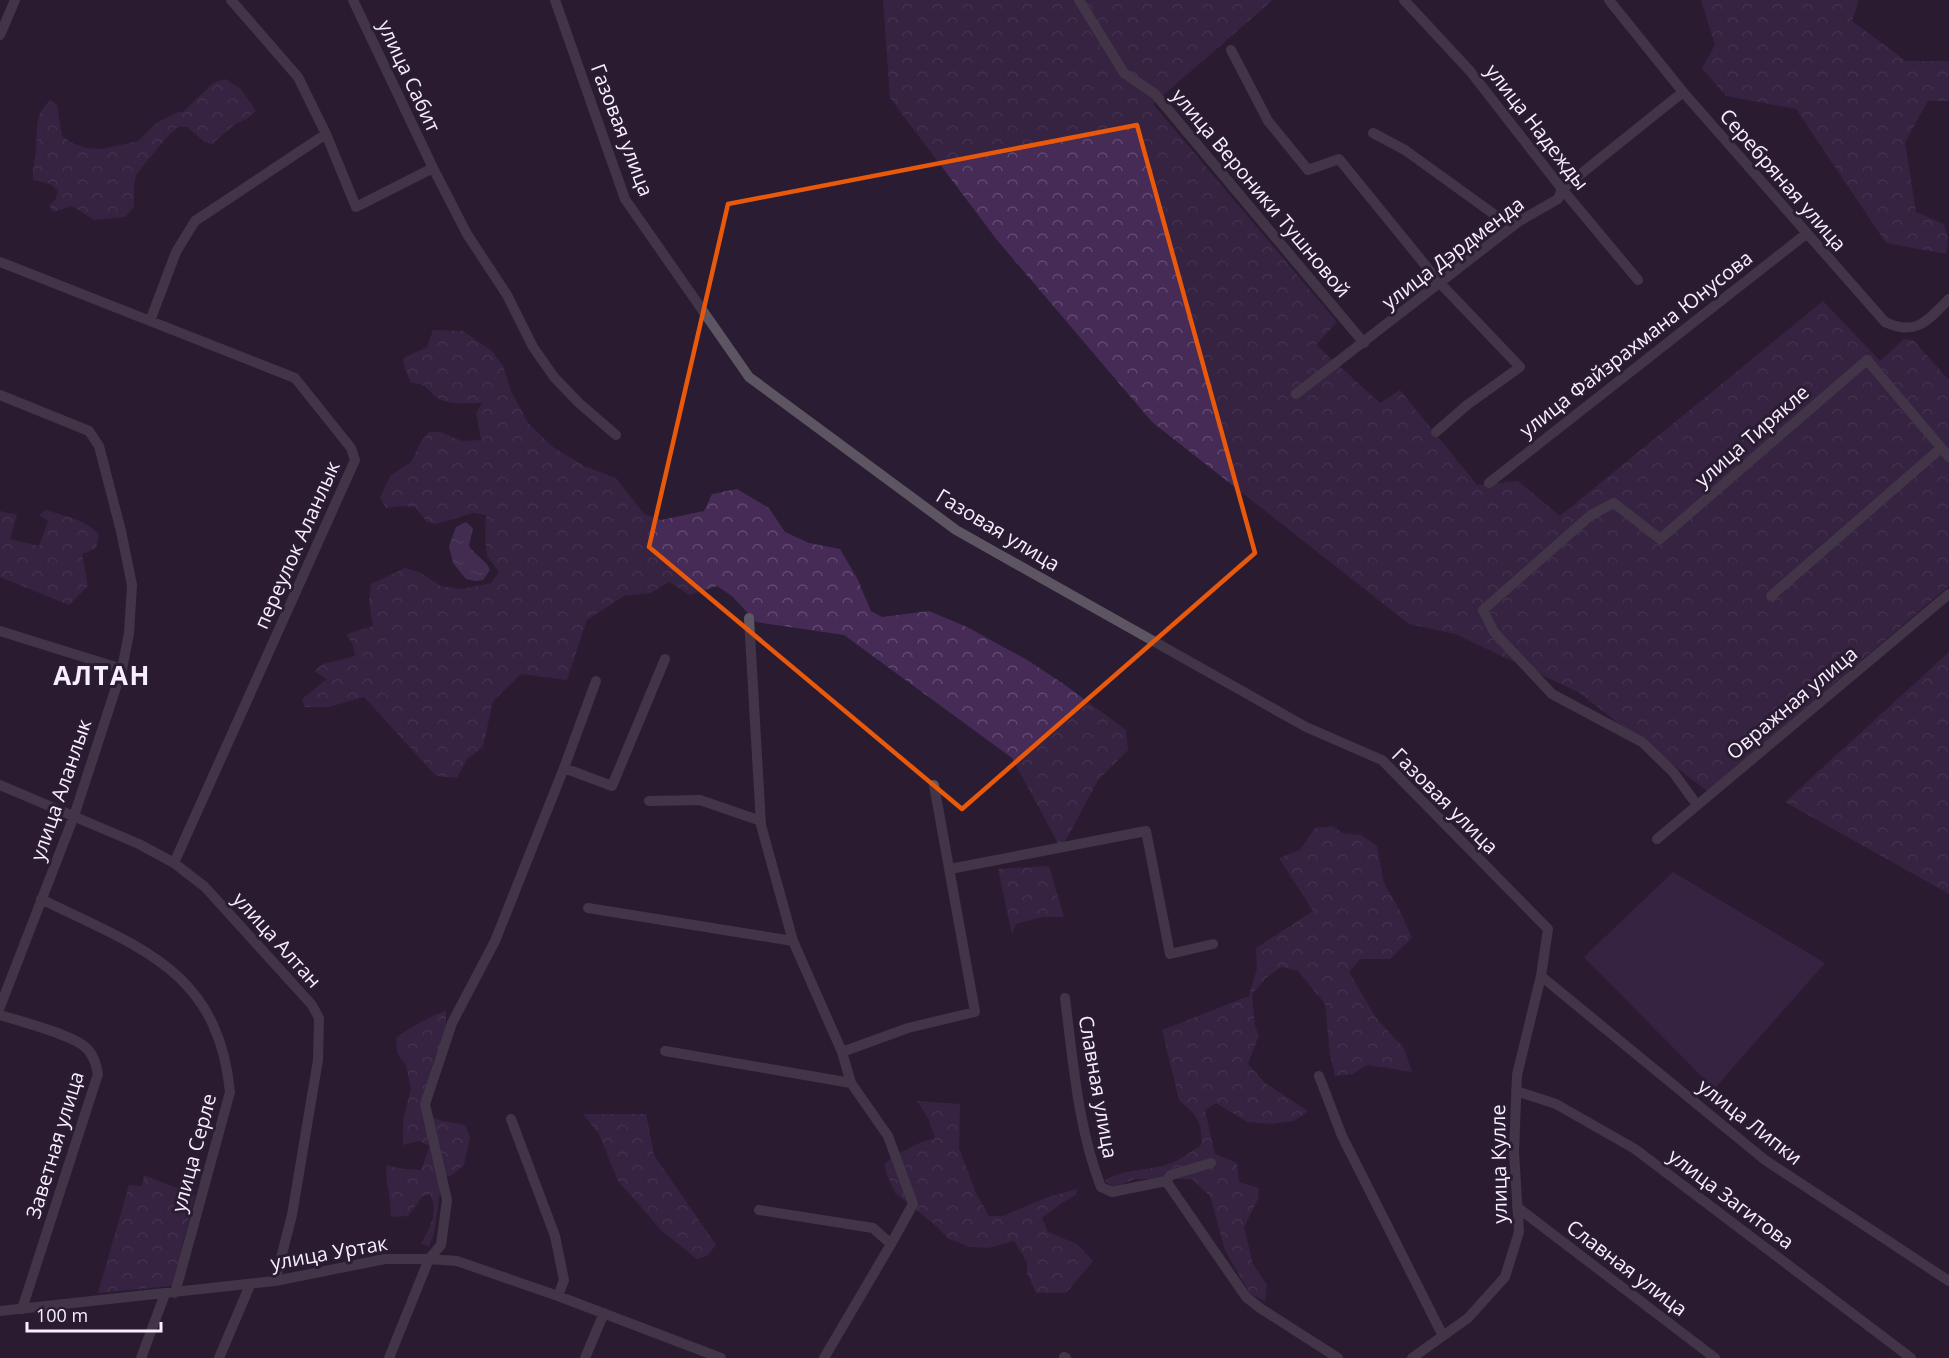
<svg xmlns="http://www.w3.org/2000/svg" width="1949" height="1358" viewBox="0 0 1949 1358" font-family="'Open Sans',sans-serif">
<defs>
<pattern id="forest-crowns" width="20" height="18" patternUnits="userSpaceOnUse" patternTransform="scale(1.5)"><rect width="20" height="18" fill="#452b56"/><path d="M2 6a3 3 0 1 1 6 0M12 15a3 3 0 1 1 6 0" fill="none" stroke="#614a6f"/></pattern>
<pattern id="water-ripples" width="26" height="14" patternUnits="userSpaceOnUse" patternTransform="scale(1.5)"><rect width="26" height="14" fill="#614075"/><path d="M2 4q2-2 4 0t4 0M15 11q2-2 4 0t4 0" fill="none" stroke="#785c8a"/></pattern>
</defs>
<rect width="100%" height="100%" fill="#2a1c32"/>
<!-- grass -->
<path fill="#452b56" d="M 1673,872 L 1825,963 L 1714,1089 L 1584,957 Z"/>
<!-- forest -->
<path fill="url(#forest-crowns)" d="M 883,0 L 1273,0 L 1153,104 L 1337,322 L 1316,345 L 1380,403 L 1400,390 L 1477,485 L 1518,481 L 1560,516 L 1823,301 L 1880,361 L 1904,339 L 1913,340 L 1949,380 L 1949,586 L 1707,791 L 1578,692 L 1455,634 L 1409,624 L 1152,422 L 997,240 L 890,98 Z
M 1701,0 L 1859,0 L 1852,21 L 1906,61 L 1949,61 L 1949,101 L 1928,101 L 1905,142 L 1916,212 L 1944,224 C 1948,236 1949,242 1946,254 L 1886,243 L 1796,109 L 1726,96 L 1702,68 L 1715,45 Z
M 225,79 L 241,89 L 256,111 L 246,119 L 234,125 L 212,144 L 205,142 L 187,127 L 178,127 L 166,138 L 136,175 L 134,188 L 134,207 L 125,217 L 94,220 L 72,206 L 53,212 L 49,205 L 55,200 L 58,191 L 50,184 L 33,180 C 32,169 35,160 36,150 C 38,129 33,115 51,100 L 57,105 L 62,136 L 72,143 L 86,148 L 102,149 L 138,141 L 156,123 L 178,112 L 183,112 L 213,83 Z
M 433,330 L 463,331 L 492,351 L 503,366 L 511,391 L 528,423 L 553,447 L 584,466 L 616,478 L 644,514 L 661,520 L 704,511 L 712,494 L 737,489 L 769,508 L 785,532 L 809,543 L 840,549 L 857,578 L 871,611 L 882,617 L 929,611 L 967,627 L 1029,661 L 1065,685 L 1126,730 L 1128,750 L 1098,780 L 1066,840 L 1059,845 L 1012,758 L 844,635 L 756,622 L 732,596 L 717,586 L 690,595 L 669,582 L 651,593 L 624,596 L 587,620 L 567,680 L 521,674 L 493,701 L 483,747 L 467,759 L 457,778 L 436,776 L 364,697 L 329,707 L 304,707 L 302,699 L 327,679 L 314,671 L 323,664 L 355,656 L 353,645 L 346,634 L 373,626 L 369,601 L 371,584 L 405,568 L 419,572 L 441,586 L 462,589 L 491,583 L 499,572 L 487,556 L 485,537 L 486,515 L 473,513 L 436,524 L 427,522 L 415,507 L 401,506 L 386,508 L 380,498 L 390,476 L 411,462 L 421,442 L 429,432 L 440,432 L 462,441 L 481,440 L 476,413 L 482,403 C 469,403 451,405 439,399 C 426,391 430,384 411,383 L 405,369 L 403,358 L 427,347 Z
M 46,510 C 64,516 86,520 99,534 L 96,548 L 82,554 L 88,586 L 69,605 L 0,577 L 0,511 L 17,515 L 10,539 L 39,546 L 48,521 L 39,515 Z
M 1949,652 L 1949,894 L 1785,802 Z
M 1333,826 L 1342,833 L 1361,835 L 1377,846 L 1384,883 L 1400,911 L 1412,938 L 1390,959 L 1360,959 L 1349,972 L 1376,1018 L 1404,1048 L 1412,1072 L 1367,1065 L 1353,1074 L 1335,1076 L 1330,1054 L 1325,1004 L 1298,971 L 1281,967 L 1266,978 L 1252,994 L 1255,1026 L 1259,1035 L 1248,1064 L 1265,1083 L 1308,1111 L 1294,1121 L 1272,1124 L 1247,1122 L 1216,1103 L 1205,1110 L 1215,1154 L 1237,1163 L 1239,1182 L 1259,1188 L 1258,1199 L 1244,1227 L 1253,1264 L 1267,1285 L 1265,1301 L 1250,1294 L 1225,1250 L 1210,1196 L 1192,1179 L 1134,1179 L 1113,1189 L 1105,1180 C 1126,1168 1152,1171 1174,1162 C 1184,1157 1193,1150 1202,1144 L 1200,1125 L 1195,1115 L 1179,1100 L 1162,1030 L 1249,996 L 1257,968 L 1256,948 L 1313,911 L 1279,858 L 1300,850 L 1315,828 Z
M 1049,866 L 1064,917 L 1042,917 L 1016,924 L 1012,934 L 998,869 Z
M 446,1011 L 446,1041 L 435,1056 L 422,1100 L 423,1114 L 442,1121 L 465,1125 L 470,1137 L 464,1165 L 452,1175 L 442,1179 L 434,1233 L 429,1246 L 421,1244 C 430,1227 439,1213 430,1194 L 423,1196 L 408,1216 L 391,1217 C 391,1199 386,1183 386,1165 L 403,1169 L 421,1170 L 430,1146 L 419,1141 L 403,1145 L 403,1120 L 411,1089 L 406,1065 L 397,1053 L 396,1038 C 412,1027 427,1017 446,1011 Z
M 917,1101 L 960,1104 L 959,1148 L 976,1193 L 989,1216 L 1003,1216 L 1048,1197 L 1077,1189 L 1076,1195 L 1062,1203 L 1042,1218 L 1048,1232 L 1077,1244 L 1093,1261 L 1066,1293 L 1036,1293 L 1027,1273 L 1027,1262 L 1014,1241 L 988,1248 L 970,1247 L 949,1239 L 934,1224 L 895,1193 L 887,1175 L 884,1164 C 900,1152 915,1143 935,1138 L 928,1118 Z
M 583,1114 L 646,1114 L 654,1155 L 716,1245 L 707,1256 L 697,1259 L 662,1231 L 618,1181 L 599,1134 Z
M 144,1175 L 195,1195 L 172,1286 L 98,1293 L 129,1185 L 142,1186 Z"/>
<!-- water -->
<path fill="url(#water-ripples)" d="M 466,522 L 473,528 L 469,546 C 475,555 488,562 490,570 L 483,580 L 475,581 L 466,579 L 453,563 L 449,546 L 456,527 Z"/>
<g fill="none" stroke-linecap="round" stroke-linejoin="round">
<!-- minor -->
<path stroke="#5d5662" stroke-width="10" d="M 353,0 L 433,168 L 467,234 L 507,295 L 533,347 L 554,377 L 579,403 L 616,435
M 555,0 L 625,199 L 749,377 L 956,530 L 1306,727 L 1382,760 L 1548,929 L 1541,976 L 1517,1075 L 1514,1152 L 1519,1232 L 1505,1277 L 1468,1318 L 1412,1358
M 1079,0 L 1124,73 L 1155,94 L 1364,343
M 1404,0 L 1470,71 L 1562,189 L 1638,280
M 1609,0 L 1683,92 L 1885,322 C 1916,337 1928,320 1949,299
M 0,35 L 15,0
M 1231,50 L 1268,121 L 1308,170 L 1339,159 L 1439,282 L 1520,367 L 1467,405 L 1436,432
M 1373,133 L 1405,150 L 1495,215 L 1518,222
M 326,134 L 356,207 L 433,168
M 0,262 L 295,378 L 351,448 L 355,460 L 174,863
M 150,321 L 176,252 L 195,221 L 326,134 L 298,77 L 231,0
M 1296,394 L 1518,222 L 1558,199 L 1562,189 L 1683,92
M 0,395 L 89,431 L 99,446 L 121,531 L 132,585 L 129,633 L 122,669 L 74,816 L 0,1007
M 1489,483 L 1806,234
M 1771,596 L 1941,448
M 749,618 L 761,825 L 793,941 L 842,1052 L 851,1083
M 0,631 L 122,669
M 564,768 L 612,786 L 665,659
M 0,785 L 139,844 L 174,863 L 205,887 L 312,1005 L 319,1018 L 318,1060 L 292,1215 L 275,1281
M 649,801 L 700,800 L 761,821
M 1697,805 L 1673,772 L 1642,742 L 1552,694 L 1494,632 L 1483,610 L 1591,515 L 1614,503 L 1660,539 L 1867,360 L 1949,457
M 1657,839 L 1949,594
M 950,869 L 1146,831 L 1170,954 L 1213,944
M 41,899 C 138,947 218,969 230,1092 L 175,1293
M 588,908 L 793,941
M 1541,976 L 1765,1160 L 1949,1281
M 1065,998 C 1073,1061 1078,1128 1101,1187 L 1112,1192 L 1166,1181 L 1246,1297 L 1260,1308 L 1338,1358
M 0,1015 C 20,1021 69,1034 84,1046 C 93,1053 96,1063 98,1074 L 22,1309
M 665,1051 L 851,1083 L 888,1136 L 913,1204 L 891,1244
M 842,1052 L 908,1028 L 975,1012 L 934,785
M 1319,1076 L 1342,1136 L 1443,1336
M 1516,1091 L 1556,1104 L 1635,1149 L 1911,1358
M 511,1119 L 555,1236 L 564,1280 L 558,1296
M 1166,1181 L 1171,1175 L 1211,1163
M 1517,1207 L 1715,1358
M 759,1210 L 873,1228 L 891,1244 L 824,1358
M 0,1311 L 275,1281 L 385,1259 L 429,1259 L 457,1261 L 558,1296 L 721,1358
M 1064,1357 L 1066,1358
M 141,1358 L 165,1294
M 219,1358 L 250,1285
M 389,1358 L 429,1259 L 441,1245 L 447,1200 L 425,1104 L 452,1023 L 495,941 L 564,768 L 596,681
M 585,1358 L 604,1313"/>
</g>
<!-- marked area -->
<path d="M0 0H1949V1358H0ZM 1137,125 L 1255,553 L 962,809 L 649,547 L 728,204 Z" fill="#2a1c32" fill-opacity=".55" fill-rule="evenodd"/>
<path fill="none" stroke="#e8590c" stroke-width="4.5" stroke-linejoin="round" d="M 1137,125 L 1255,553 L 962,809 L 649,547 L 728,204 Z"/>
<g text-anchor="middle" stroke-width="6" stroke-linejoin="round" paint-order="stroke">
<!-- street labels -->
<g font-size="20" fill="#f8effe" stroke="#2a1c32">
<text transform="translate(409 76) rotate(65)" y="7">улица Сабит</text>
<text transform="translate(1537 127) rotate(52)" y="7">улица Надежды</text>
<text transform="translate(622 130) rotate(69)" y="7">Газовая улица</text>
<text transform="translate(1783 180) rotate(49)" y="7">Серебряная улица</text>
<text transform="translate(1261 193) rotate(50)" y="7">улица Вероники Тушновой</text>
<text transform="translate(1453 253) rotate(-37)" y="7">улица Дэрдменда</text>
<text transform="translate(1636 344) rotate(-38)" y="7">улица Файзрахмана Юнусова</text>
<text transform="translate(1752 436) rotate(-41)" y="7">улица Тирякле</text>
<text transform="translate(998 530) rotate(31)" y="7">Газовая улица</text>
<text transform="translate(297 545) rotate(-66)" y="7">переулок Аланлык</text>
<text transform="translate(1792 703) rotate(-40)" y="7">Овражная улица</text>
<text transform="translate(61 790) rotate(-71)" y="7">улица Аланлык</text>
<text transform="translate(1445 801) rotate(45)" y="7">Газовая улица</text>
<text transform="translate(277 940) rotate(48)" y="7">улица Алтан</text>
<text transform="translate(1098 1087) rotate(80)" y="7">Славная улица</text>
<text transform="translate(1750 1122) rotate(38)" y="7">улица Липки</text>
<text transform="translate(55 1145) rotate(-73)" y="7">Заветная улица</text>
<text transform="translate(194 1153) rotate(-75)" y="7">улица Серле</text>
<text transform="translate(1499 1164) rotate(-91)" y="7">улица Кулле</text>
<text transform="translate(1731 1199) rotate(37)" y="7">улица Загитова</text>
<text transform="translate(329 1253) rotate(-10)" y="7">улица Уртак</text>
<text transform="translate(1627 1268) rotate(37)" y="7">Славная улица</text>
</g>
<!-- district labels -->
<g font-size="26" font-weight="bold" letter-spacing="1.5" fill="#f8effe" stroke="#2a1c32">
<text x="102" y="685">АЛТАН</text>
</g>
</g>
<!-- scale -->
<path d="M27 1322v9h134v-9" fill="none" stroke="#f8effe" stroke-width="3"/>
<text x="36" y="1322" font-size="18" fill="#f8effe" stroke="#2a1c32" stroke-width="4.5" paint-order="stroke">100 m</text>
</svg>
